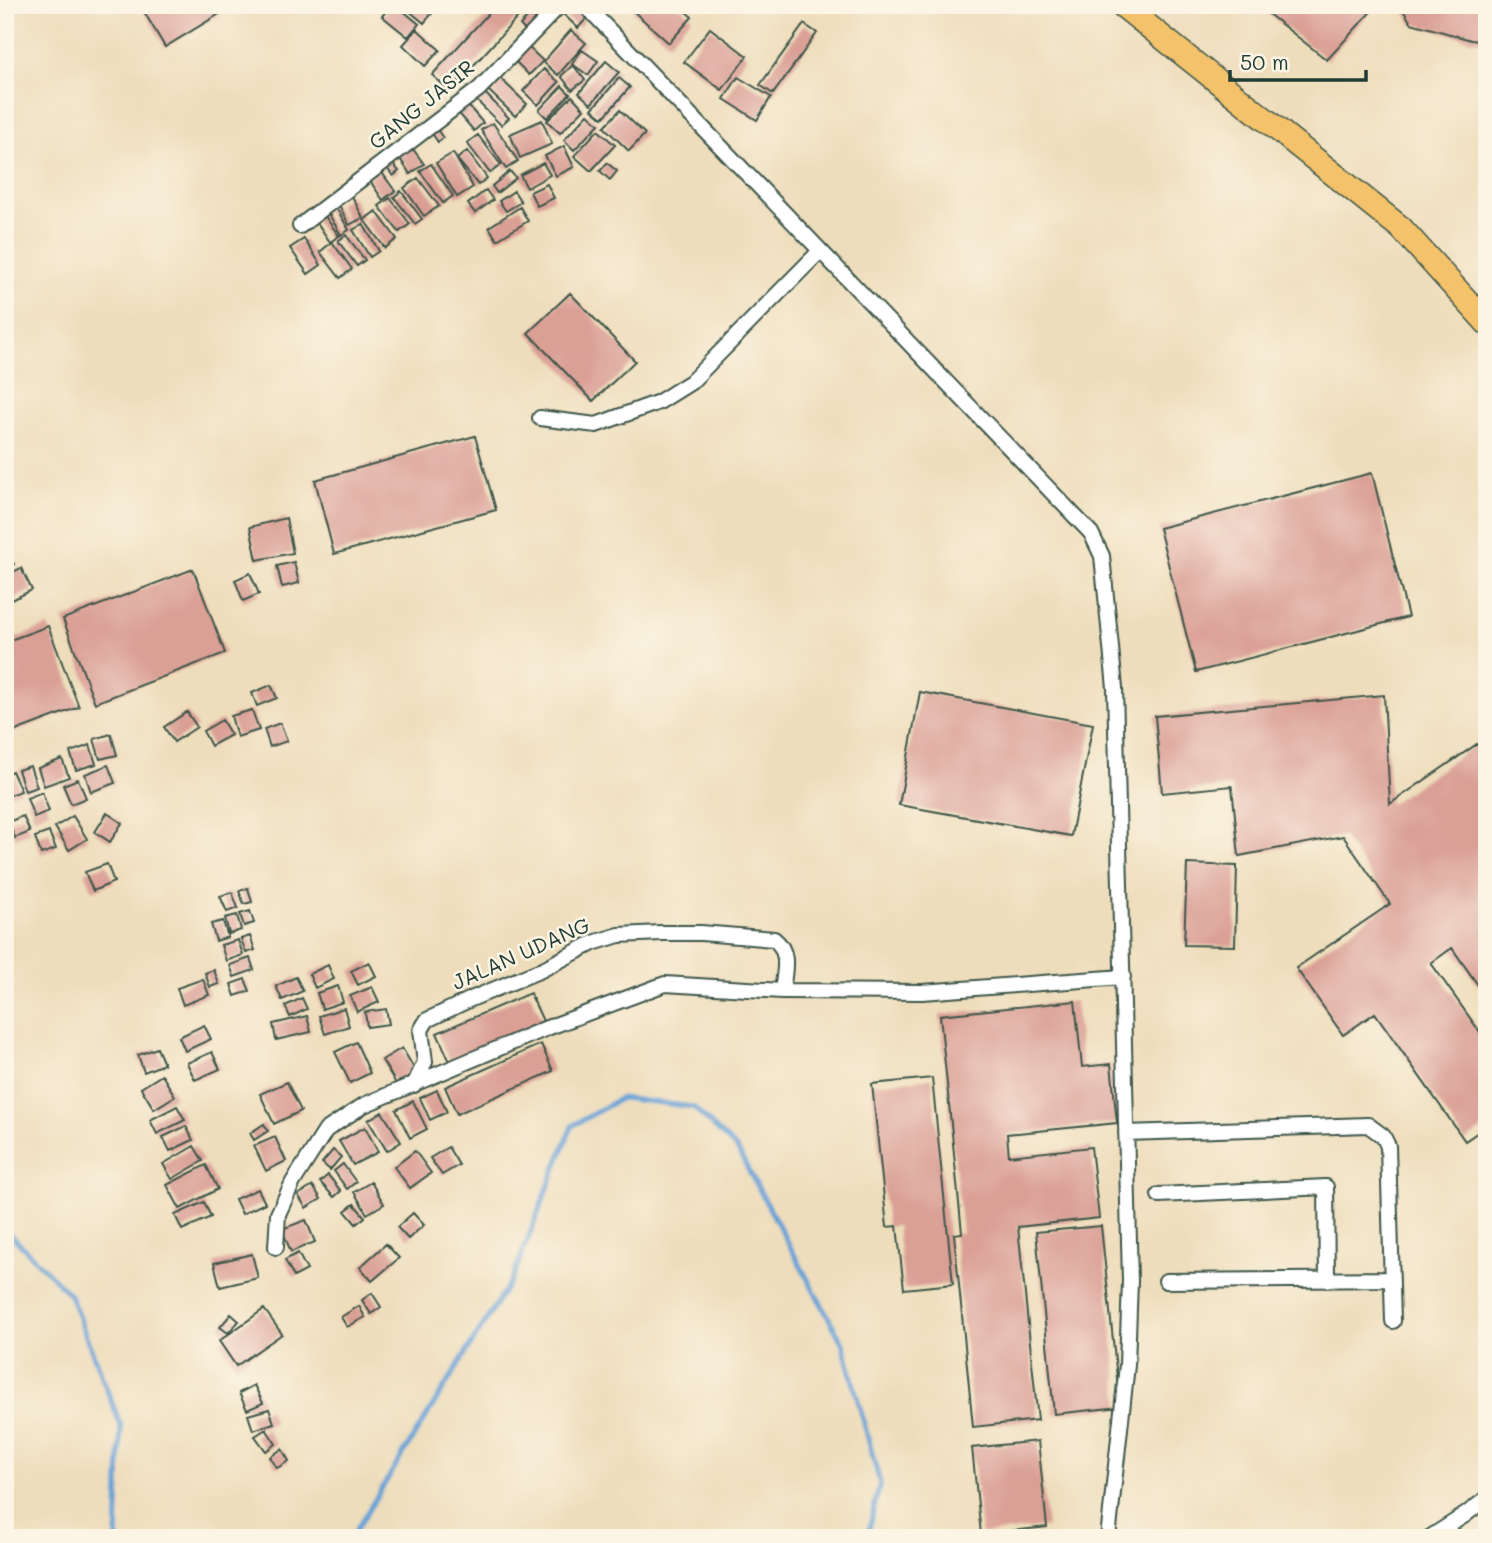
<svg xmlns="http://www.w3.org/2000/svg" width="1492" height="1543" viewBox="0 0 1492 1543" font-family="Mali,sans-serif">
<rect width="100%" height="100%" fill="#fcf5e5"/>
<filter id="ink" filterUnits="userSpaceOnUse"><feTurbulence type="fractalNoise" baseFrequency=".0143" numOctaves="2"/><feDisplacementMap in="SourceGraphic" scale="14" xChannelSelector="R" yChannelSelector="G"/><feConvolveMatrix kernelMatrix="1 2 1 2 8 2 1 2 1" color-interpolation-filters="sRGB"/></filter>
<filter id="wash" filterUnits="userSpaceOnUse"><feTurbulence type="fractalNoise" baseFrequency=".00686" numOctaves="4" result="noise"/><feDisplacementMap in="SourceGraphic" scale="28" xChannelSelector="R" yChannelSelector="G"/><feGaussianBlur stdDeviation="1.57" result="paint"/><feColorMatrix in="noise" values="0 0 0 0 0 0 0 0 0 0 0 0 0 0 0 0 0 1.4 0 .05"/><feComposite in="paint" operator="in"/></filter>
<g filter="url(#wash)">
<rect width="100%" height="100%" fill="#edb"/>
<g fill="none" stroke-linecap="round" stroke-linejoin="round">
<!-- stream -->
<path stroke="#67a1d6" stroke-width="5" d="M 5,1229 L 70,1295 L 121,1426 L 117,1538
M 351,1538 L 513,1277 L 572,1126 L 621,1098 L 693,1107 L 737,1149 L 843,1344 L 880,1483 L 867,1538"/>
</g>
<g id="blocks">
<!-- building -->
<path fill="#da9f95" d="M 140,5 L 234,5 L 165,47 Z
M 391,5 L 396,5 L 419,24 L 408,37 L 382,16 Z
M 402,5 L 425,5 L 433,12 L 424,23 Z
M 496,5 L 529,5 L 450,91 L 432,75 Z
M 569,5 L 573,5 L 587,18 L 578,28 L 562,13 Z
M 638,5 L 678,5 L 692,17 L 669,43 L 633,11 Z
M 1257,5 L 1377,5 L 1327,60 Z
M 1400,5 L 1487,5 L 1487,42 L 1471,40 L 1411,23 Z
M 531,14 L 541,24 L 529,35 L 520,25 Z
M 804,24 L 817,33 L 773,94 L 760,85 Z
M 710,28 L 747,56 L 722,90 L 684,62 Z
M 417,29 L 440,50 L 425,66 L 403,45 Z
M 571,30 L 586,43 L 558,75 L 543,62 Z
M 525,44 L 543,61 L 529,75 L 512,58 Z
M 582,50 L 598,61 L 588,75 L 572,64 Z
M 606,61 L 619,72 L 591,104 L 579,93 Z
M 573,65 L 585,80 L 572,90 L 561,76 Z
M 544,69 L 559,82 L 538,105 L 523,91 Z
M 738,77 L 771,97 L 757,120 L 724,99 Z
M 500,78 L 527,104 L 515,116 L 488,90 Z
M 619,78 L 630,87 L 603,118 L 592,109 Z
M 562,86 L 570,94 L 547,118 L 539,110 Z
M 483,91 L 509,118 L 501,125 L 475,99 Z
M 572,96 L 584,109 L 560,133 L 547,121 Z
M 466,103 L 483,123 L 474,131 L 457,111 Z
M 620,110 L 645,134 L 629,151 L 604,127 Z
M 588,114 L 599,124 L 574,150 L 564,140 Z
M 542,120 L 552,144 L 520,158 L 510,134 Z
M 493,123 L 518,161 L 506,169 L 481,130 Z
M 434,125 L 443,138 L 438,142 L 429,129 Z
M 598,130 L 615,145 L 591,171 L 574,156 Z
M 478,135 L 501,165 L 490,173 L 467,143 Z
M 410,145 L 424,164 L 410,174 L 397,154 Z
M 564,146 L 574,167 L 556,176 L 545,156 Z
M 467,151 L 487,178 L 478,185 L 457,159 Z
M 453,153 L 473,187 L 457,197 L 436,163 Z
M 390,160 L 399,171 L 393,176 L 384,164 Z
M 543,163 L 550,175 L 527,188 L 520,175 Z
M 607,163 L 617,171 L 610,180 L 600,171 Z
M 431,164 L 453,196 L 443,203 L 420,171 Z
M 380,170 L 395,191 L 383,200 L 368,178 Z
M 510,171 L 516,178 L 497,193 L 492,186 Z
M 418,178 L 439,206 L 424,216 L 404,188 Z
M 547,184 L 554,198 L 537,206 L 530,192 Z
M 486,190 L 493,200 L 475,213 L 468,204 Z
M 401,191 L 422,219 L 415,224 L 394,197 Z
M 514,191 L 521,202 L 506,211 L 499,201 Z
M 352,196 L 363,218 L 349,225 L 338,203 Z
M 390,198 L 410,224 L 399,232 L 379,206 Z
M 334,204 L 349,230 L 341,235 L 326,209 Z
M 520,207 L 528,221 L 497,240 L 489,227 Z
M 376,211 L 397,239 L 385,248 L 364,220 Z
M 322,212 L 339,236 L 330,242 L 314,218 Z
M 363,224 L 379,251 L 370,257 L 353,230 Z
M 346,235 L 365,260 L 357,266 L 338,241 Z
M 304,239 L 321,265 L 308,274 L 290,248 Z
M 332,242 L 352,269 L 340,278 L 320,252 Z
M 570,293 L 635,361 L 593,401 L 528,333 Z
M 475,436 L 496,510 L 334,554 L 315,480 Z
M 1372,473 L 1408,617 L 1196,672 L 1159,528 Z
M 286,518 L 293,553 L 257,560 L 250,527 Z
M 5,552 L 14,564 L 5,570 Z
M 294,562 L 299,583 L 282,587 L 277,566 Z
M 21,568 L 32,590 L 12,600 L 5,587 L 5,576 Z
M 193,569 L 225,653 L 95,703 L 63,619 Z
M 250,573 L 259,594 L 243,601 L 235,580 Z
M 48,626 L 79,707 L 5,735 L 5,642 Z
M 271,685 L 277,698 L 257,706 L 252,693 Z
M 920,692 L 1093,724 L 1071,836 L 899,805 Z
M 1384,695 L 1390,804 L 1477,744 L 1487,758 L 1487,998 L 1452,948 L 1431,963 L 1487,1042 L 1487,1126 L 1465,1141 L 1375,1013 L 1343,1035 L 1296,968 L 1390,904 L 1343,836 L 1239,856 L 1232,786 L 1162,793 L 1155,716 Z
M 252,710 L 259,730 L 237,737 L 231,716 Z
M 187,712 L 197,727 L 174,742 L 164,727 Z
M 222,720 L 231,735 L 211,746 L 203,731 Z
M 280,723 L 287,741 L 270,747 L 264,729 Z
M 111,734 L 117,755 L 100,759 L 94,739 Z
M 90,745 L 96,764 L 76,770 L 70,752 Z
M 62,759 L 69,777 L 44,786 L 38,768 Z
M 108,765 L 115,783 L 91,792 L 85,774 Z
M 30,766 L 37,787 L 25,791 L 18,770 Z
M 12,771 L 21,791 L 5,797 L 5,774 Z
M 78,779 L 86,798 L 71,804 L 63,785 Z
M 42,792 L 49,811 L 34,817 L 27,798 Z
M 107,813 L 122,823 L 110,842 L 95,832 Z
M 23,816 L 30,832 L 15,838 L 8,822 Z
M 73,816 L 87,839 L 69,850 L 55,827 Z
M 49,832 L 56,849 L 41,854 L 35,837 Z
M 107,864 L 114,882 L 93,891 L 85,872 Z
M 1187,864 L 1237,866 L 1235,946 L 1184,945 Z
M 248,888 L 252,902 L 244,904 L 239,891 Z
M 232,892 L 238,908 L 227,912 L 220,896 Z
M 250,911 L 254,923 L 244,926 L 240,914 Z
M 237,915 L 241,930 L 229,934 L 225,918 Z
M 223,921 L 228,937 L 216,941 L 211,924 Z
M 250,936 L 255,950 L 246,953 L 241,939 Z
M 238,940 L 243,955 L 226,961 L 221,945 Z
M 250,958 L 254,970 L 234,977 L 230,965 Z
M 369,962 L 376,976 L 358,985 L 351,971 Z
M 328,965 L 334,979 L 315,988 L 309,974 Z
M 214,970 L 219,984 L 210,987 L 205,973 Z
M 296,977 L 303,991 L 282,1000 L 276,986 Z
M 203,979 L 209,995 L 183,1005 L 177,988 Z
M 245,979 L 250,991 L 235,996 L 231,984 Z
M 338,986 L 343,1002 L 322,1009 L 317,993 Z
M 372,987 L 379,1002 L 357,1012 L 350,996 Z
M 530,993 L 543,1021 L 450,1062 L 437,1033 Z
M 302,998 L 307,1009 L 290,1017 L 285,1006 Z
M 1075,1001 L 1082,1067 L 1111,1064 L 1117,1123 L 1007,1134 L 1009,1156 L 1091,1147 L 1099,1218 L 1018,1227 L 1038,1420 L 973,1427 L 954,1234 L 962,1233 L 940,1015 Z
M 344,1008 L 349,1026 L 325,1034 L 319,1016 Z
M 386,1009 L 389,1024 L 367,1027 L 365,1012 Z
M 307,1016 L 311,1032 L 276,1040 L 273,1024 Z
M 204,1025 L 211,1039 L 185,1051 L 179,1037 Z
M 356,1042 L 370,1073 L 350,1083 L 335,1052 Z
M 541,1044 L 553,1071 L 457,1114 L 445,1087 Z
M 157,1048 L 164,1064 L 144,1072 L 138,1055 Z
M 402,1048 L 418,1075 L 398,1087 L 382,1060 Z
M 212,1052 L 220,1069 L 195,1080 L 187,1063 Z
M 162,1075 L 175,1096 L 154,1109 L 141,1088 Z
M 932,1078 L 953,1284 L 904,1289 L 897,1226 L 887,1227 L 872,1084 Z
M 287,1082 L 301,1111 L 274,1124 L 260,1094 Z
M 437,1090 L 447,1112 L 430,1120 L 420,1098 Z
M 413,1101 L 427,1129 L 410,1138 L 396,1110 Z
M 177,1106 L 185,1120 L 157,1134 L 150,1120 Z
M 382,1112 L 401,1142 L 387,1151 L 368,1120 Z
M 264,1124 L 268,1131 L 254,1140 L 250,1133 Z
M 186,1126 L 193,1140 L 170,1151 L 163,1137 Z
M 365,1127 L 378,1152 L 353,1165 L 339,1141 Z
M 275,1137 L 286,1161 L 266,1171 L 254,1146 Z
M 194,1146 L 203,1161 L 172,1179 L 163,1164 Z
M 448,1147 L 459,1165 L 442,1175 L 430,1158 Z
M 333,1150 L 341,1157 L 330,1170 L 322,1163 Z
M 415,1151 L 431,1173 L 410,1188 L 394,1167 Z
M 343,1164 L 356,1182 L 347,1189 L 334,1171 Z
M 206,1165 L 218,1189 L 180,1209 L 167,1185 Z
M 328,1175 L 341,1191 L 334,1197 L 320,1182 Z
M 371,1182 L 384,1204 L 367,1214 L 354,1192 Z
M 313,1186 L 321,1199 L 306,1208 L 298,1195 Z
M 258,1189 L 265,1203 L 242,1214 L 235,1199 Z
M 204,1202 L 211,1217 L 182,1230 L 175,1215 Z
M 354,1204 L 365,1217 L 356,1224 L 345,1211 Z
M 413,1213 L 424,1225 L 408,1239 L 397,1227 Z
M 306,1220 L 315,1242 L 291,1252 L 282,1229 Z
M 1101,1226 L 1120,1407 L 1054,1414 L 1036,1232 Z
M 386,1244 L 399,1258 L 372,1281 L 360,1267 Z
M 298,1253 L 307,1270 L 294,1277 L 285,1260 Z
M 252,1254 L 258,1278 L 220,1287 L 214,1263 Z
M 372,1293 L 381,1307 L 371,1314 L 362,1300 Z
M 359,1306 L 365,1317 L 347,1327 L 341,1317 Z
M 264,1309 L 282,1334 L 236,1366 L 219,1341 Z
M 231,1314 L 239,1321 L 228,1333 L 220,1327 Z
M 254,1385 L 263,1403 L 247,1410 L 239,1393 Z
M 269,1409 L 274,1423 L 253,1430 L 248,1415 Z
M 266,1429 L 276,1444 L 266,1451 L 255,1436 Z
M 1038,1441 L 1047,1527 L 981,1534 L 972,1448 Z
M 282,1449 L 289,1461 L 277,1468 L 270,1457 Z"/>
</g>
</g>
<g filter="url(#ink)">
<use href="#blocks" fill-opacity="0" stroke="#3e5548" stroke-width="2"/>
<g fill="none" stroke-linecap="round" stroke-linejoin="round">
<!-- minor casing -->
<g stroke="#3e5548" stroke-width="18">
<path id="minor" d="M 585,5 L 1091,533 L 1102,556 L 1115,688 L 1130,1281 L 1127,1365 L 1108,1538
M 300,226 L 479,89 L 560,5
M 540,418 L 596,425 L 659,402 L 691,382 L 819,252
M 414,1085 L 425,1062 L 421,1030 L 427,1020 L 471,999 L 541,970 L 593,943 L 619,935 L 661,933 L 701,933 L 774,939 C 791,952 784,973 782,991
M 1126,1133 L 1368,1125 L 1383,1136 L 1388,1146 L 1393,1321
M 1159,1195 L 1326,1187 L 1327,1280
M 276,1247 L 278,1214 L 293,1182 L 326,1130 L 364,1105 L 547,1028 L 665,984 L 782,991 L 922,992 L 1123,977
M 1166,1281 L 1392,1279
M 1429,1538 L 1465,1515 L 1487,1498"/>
</g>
<!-- primary casing -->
<g stroke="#3e5548" stroke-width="26">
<path id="primary" d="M 1122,5 L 1401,228 L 1487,323"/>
</g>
<!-- minor -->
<use href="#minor" stroke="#fff" stroke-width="14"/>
<!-- primary -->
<use href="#primary" stroke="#f3c26a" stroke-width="23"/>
<!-- rail -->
<path stroke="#1f3d34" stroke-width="5" stroke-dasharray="10 5" stroke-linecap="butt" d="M 1478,1538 L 1487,1531"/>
</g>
</g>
<g text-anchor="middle" stroke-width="5" stroke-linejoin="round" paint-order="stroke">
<!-- street labels -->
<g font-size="21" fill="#1f3d34" stroke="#fcf5e5">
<text transform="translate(422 105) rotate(-39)" y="7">GANG JASIR</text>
<text transform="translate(521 954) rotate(-24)" y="7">JALAN UDANG</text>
</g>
</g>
<!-- margin -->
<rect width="1492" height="1543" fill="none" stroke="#fcf5e5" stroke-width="28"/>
<!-- scale -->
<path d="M1230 70v10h136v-10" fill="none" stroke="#1f3d34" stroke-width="3.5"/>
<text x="1240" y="70" font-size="21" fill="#1f3d34" stroke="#fcf5e5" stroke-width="5" paint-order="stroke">50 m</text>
</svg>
